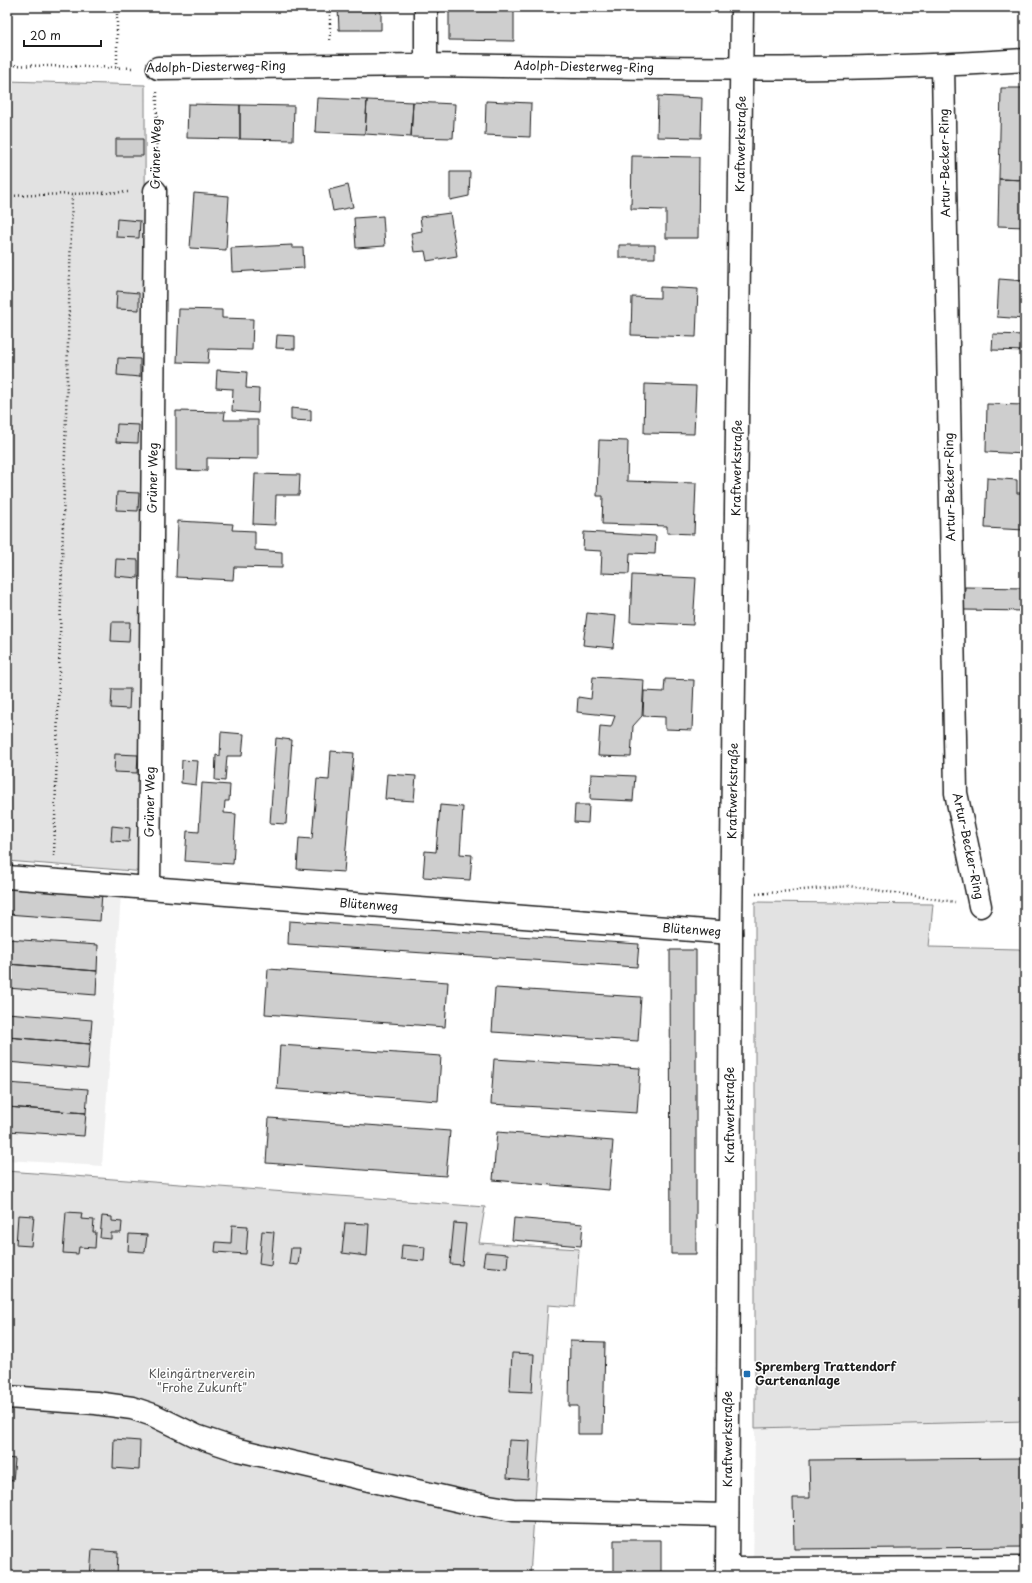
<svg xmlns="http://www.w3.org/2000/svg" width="1032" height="1583" viewBox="0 0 1032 1583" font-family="'Playpen Sans',sans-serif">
<rect width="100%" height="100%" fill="#fff"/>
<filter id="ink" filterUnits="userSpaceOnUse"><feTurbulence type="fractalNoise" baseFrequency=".025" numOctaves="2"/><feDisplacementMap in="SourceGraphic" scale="8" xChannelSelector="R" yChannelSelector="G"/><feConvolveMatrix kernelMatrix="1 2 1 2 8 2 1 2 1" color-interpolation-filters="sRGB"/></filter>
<g filter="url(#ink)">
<!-- built -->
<path fill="#f0f0f0" d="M 7,886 L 121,895 L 102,1166 L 7,1160 Z
M 1025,1421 L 1025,1576 L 753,1576 L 755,1428 Z"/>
<!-- green -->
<path fill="#e2e2e2" stroke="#7f7f7f" d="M 7,81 L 145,85 L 146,872 L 7,861 Z
M 755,902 L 933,904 L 929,947 L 1019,949 L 1025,955 L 1025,1421 L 755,1428 Z
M 7,1171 L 485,1207 L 479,1243 L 579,1249 L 575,1307 L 548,1305 L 530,1576 L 7,1576 Z"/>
<!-- building -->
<path fill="#cecece" stroke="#1c1c1c" d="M 338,7 L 381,7 L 381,30 L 339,30 Z
M 449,7 L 514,7 L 514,41 L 449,40 Z
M 1001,88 L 1025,88 L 1025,180 L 999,179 Z
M 658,96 L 702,98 L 701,138 L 657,137 Z
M 317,98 L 367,100 L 365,134 L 315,132 Z
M 367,100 L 413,102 L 411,137 L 365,134 Z
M 486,101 L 531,103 L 530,137 L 485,135 Z
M 413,102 L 455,104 L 453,138 L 411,137 Z
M 188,104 L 240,105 L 240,139 L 187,138 Z
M 240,105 L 294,106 L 293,140 L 240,139 Z
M 116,139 L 143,139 L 143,156 L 116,156 Z
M 632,156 L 699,157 L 698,238 L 666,238 L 666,210 L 631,209 Z
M 450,172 L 470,172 L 469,196 L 450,200 Z
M 999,179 L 1025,180 L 1025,227 L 998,226 Z
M 348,185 L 353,207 L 333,211 L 329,190 Z
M 194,193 L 229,196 L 226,250 L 190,248 Z
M 450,213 L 457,256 L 427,261 L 425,251 L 414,252 L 411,233 L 422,231 L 420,217 Z
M 383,216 L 385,246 L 356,248 L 354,218 Z
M 117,219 L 140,221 L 139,238 L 116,237 Z
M 292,245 L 292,248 L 303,248 L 304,268 L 232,272 L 231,248 Z
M 619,245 L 655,245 L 655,258 L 619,258 Z
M 999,279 L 1025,281 L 1025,319 L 997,317 Z
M 660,287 L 698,289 L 696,337 L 631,335 L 632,297 L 660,298 Z
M 117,291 L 139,293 L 139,310 L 116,309 Z
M 179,309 L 222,310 L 222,318 L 253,319 L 252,350 L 209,349 L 208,363 L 177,362 Z
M 993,334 L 1025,335 L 1025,351 L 992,350 Z
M 277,335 L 295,336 L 295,349 L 276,348 Z
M 118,358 L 140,359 L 140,377 L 117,375 Z
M 217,370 L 247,372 L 246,388 L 259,389 L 258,413 L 232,411 L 233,389 L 216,388 Z
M 645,384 L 696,386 L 694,434 L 644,433 Z
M 987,404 L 1025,405 L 1025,454 L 986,452 Z
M 291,408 L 311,410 L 311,421 L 291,420 Z
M 176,411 L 225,412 L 224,420 L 258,420 L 258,459 L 207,458 L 207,471 L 176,470 Z
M 117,424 L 139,425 L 138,443 L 116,442 Z
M 599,440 L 628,441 L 627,481 L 696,483 L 694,534 L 667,533 L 667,526 L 602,524 L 603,496 L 597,496 Z
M 255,474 L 300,475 L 299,495 L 276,495 L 275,525 L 253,524 Z
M 987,478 L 1017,480 L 1017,493 L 1025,493 L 1025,530 L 985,528 Z
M 117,492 L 139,493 L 138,511 L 116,510 Z
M 178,521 L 233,524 L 232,530 L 255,531 L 255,550 L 282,552 L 282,568 L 234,567 L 233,580 L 176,577 Z
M 584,532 L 656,536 L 655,554 L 630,553 L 629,574 L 601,573 L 602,551 L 583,550 Z
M 116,559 L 138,560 L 138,578 L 115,576 Z
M 632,575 L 696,578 L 693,625 L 630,622 Z
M 965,587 L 1025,588 L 1025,611 L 964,610 Z
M 587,613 L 616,616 L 613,648 L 583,645 Z
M 112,622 L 130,622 L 129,642 L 111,641 Z
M 593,677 L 644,680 L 642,716 L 633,726 L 631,757 L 598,756 L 600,726 L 611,727 L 615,716 L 577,712 L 578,697 L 591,699 Z
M 665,679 L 694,680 L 692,730 L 665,729 L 665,717 L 643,716 L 644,691 L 664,692 Z
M 112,689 L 130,689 L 129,709 L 111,708 Z
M 221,732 L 244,734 L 242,756 L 227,756 L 225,781 L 215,780 L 216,755 L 220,756 Z
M 276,738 L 292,740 L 286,824 L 270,823 Z
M 331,751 L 354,753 L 344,872 L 297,869 L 299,838 L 312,839 L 317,779 L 329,780 Z
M 115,754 L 138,755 L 137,773 L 114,772 Z
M 182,760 L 198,761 L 196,785 L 181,783 Z
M 387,774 L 416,776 L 414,801 L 385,799 Z
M 591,774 L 635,776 L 633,801 L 590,799 Z
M 202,783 L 230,785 L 229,801 L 225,801 L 224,813 L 236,814 L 233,864 L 185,861 L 187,831 L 199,832 Z
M 440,805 L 463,807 L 460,854 L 472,855 L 470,880 L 423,877 L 425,851 L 436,852 Z
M 575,805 L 589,805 L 588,823 L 574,822 Z
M 112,826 L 130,828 L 129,842 L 111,841 Z
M 7,886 L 102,893 L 100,921 L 7,914 Z
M 289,921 L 639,944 L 637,967 L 288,944 Z
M 7,939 L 98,945 L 97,971 L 7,964 Z
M 670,950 L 696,950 L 696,1254 L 671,1254 Z
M 7,964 L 97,971 L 96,995 L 7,988 Z
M 268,969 L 448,982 L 445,1027 L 265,1014 Z
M 495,988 L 641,997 L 638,1041 L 492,1032 Z
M 7,1013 L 92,1020 L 90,1044 L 7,1037 Z
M 7,1037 L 90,1044 L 88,1069 L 7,1062 Z
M 280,1045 L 441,1056 L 438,1101 L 277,1089 Z
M 494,1059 L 640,1068 L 637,1113 L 491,1104 Z
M 7,1083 L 88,1089 L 86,1113 L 7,1107 Z
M 7,1107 L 86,1113 L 84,1136 L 7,1131 Z
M 269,1118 L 450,1131 L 446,1176 L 266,1163 Z
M 497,1132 L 613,1141 L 609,1190 L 493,1180 Z
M 66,1212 L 82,1213 L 81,1219 L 94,1220 L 93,1232 L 96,1232 L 95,1248 L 79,1247 L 78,1254 L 63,1253 Z
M 18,1215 L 34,1216 L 31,1246 L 16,1245 Z
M 102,1216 L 112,1217 L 112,1221 L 122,1222 L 121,1233 L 111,1233 L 111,1239 L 100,1238 Z
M 514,1218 L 583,1224 L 581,1246 L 512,1240 Z
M 345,1223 L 369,1224 L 367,1256 L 342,1253 Z
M 454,1223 L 466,1224 L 462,1265 L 450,1264 Z
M 232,1225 L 248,1226 L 246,1254 L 215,1252 L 216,1242 L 231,1243 Z
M 262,1231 L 274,1232 L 271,1266 L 259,1264 Z
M 129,1234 L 147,1235 L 145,1252 L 128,1251 Z
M 402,1245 L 425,1247 L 424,1261 L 401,1259 Z
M 291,1248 L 300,1248 L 298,1265 L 289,1264 Z
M 485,1252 L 508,1254 L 507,1268 L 483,1266 Z
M 570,1341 L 605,1342 L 603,1434 L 578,1434 L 578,1406 L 569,1406 Z
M 512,1353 L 534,1354 L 532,1392 L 510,1391 Z
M 114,1439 L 140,1441 L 139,1470 L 113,1468 Z
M 509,1440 L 530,1441 L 528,1480 L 507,1478 Z
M 7,1458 L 15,1459 L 13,1481 L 7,1480 Z
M 1025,1458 L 1025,1547 L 794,1549 L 793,1498 L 810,1498 L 809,1460 Z
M 614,1540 L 661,1540 L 661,1574 L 614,1574 Z
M 92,1550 L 118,1552 L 117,1576 L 90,1576 Z"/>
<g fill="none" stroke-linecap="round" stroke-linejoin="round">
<!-- minor casing -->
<g stroke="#1c1c1c" stroke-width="25">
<path id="minor" d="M 426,7 L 426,65 C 625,67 826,74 1025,60
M 943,66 L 956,793 L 980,906
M 158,68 L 426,65
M 7,877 L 731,933
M 149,888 L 155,191
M 7,1397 L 96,1403 L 132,1408 L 153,1415 L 196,1436 L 238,1450 L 465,1502 L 513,1510 L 727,1515
M 728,1569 L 1025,1568"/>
</g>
<!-- major casing -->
<g stroke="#1c1c1c" stroke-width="25">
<path id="major" d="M 727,1576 L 731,933 L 742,7"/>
</g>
<!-- path -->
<path stroke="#1c1c1c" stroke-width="2.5" stroke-dasharray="1 3" stroke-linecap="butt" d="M 330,7 L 330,42
M 7,65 L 134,68
M 117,67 L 117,7
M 156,169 L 157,92
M 7,196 L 130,192
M 54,856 L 72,195
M 756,894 L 849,886 L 955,902"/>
<!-- minor -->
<use href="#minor" stroke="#fff" stroke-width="22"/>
<!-- major -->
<use href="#major" stroke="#fff" stroke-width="22"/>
</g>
</g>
<!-- markers -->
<rect fill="#1f6fb2" stroke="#fff" stroke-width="1.5" x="743" y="1370" width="8" height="8" rx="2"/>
<g text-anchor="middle" stroke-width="3" stroke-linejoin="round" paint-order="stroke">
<!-- street labels -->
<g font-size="12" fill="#1c1c1c" stroke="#fff">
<text transform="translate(216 67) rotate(-1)" y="4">Adolph-Diesterweg-Ring</text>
<text transform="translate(584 67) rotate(1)" y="4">Adolph-Diesterweg-Ring</text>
<text transform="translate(741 144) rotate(-89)" y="4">Kraftwerkstraße</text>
<text transform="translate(156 154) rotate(-89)" y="4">Grüner Weg</text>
<text transform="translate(945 163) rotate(-91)" y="4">Artur-Becker-Ring</text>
<text transform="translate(737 468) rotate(-89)" y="4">Kraftwerkstraße</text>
<text transform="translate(153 478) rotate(-89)" y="4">Grüner Weg</text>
<text transform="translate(950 487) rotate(-91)" y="4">Artur-Becker-Ring</text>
<text transform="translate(733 791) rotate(-89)" y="4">Kraftwerkstraße</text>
<text transform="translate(150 802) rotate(-89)" y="4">Grüner Weg</text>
<text transform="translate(968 846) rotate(78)" y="4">Artur-Becker-Ring</text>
<text transform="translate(369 905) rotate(4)" y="4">Blütenweg</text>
<text transform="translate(692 930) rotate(4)" y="4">Blütenweg</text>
<text transform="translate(730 1115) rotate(-90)" y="4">Kraftwerkstraße</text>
<text transform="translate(728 1439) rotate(-90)" y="4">Kraftwerkstraße</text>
</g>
<!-- poi labels -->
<g font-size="12" font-weight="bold" fill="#1c1c1c" stroke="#fff" text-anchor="start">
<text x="755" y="1371">Spremberg Trattendorf<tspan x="755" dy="14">Gartenanlage</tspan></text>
</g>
<!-- park labels -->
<g font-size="12" fill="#575757" stroke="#fff">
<text x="202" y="1378">Kleingärtnerverein<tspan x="202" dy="14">"Frohe Zukunft"</tspan></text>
</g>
</g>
<!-- margin -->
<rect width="1032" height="1583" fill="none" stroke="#fff" stroke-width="24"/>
<rect x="12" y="12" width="1008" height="1559" fill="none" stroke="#1c1c1c" stroke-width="1.5" filter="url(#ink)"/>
<!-- scale -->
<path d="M24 40v6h77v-6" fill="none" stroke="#1c1c1c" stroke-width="2"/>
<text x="30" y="40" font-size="12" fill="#1c1c1c" stroke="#ffffff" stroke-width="3" paint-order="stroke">20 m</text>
</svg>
